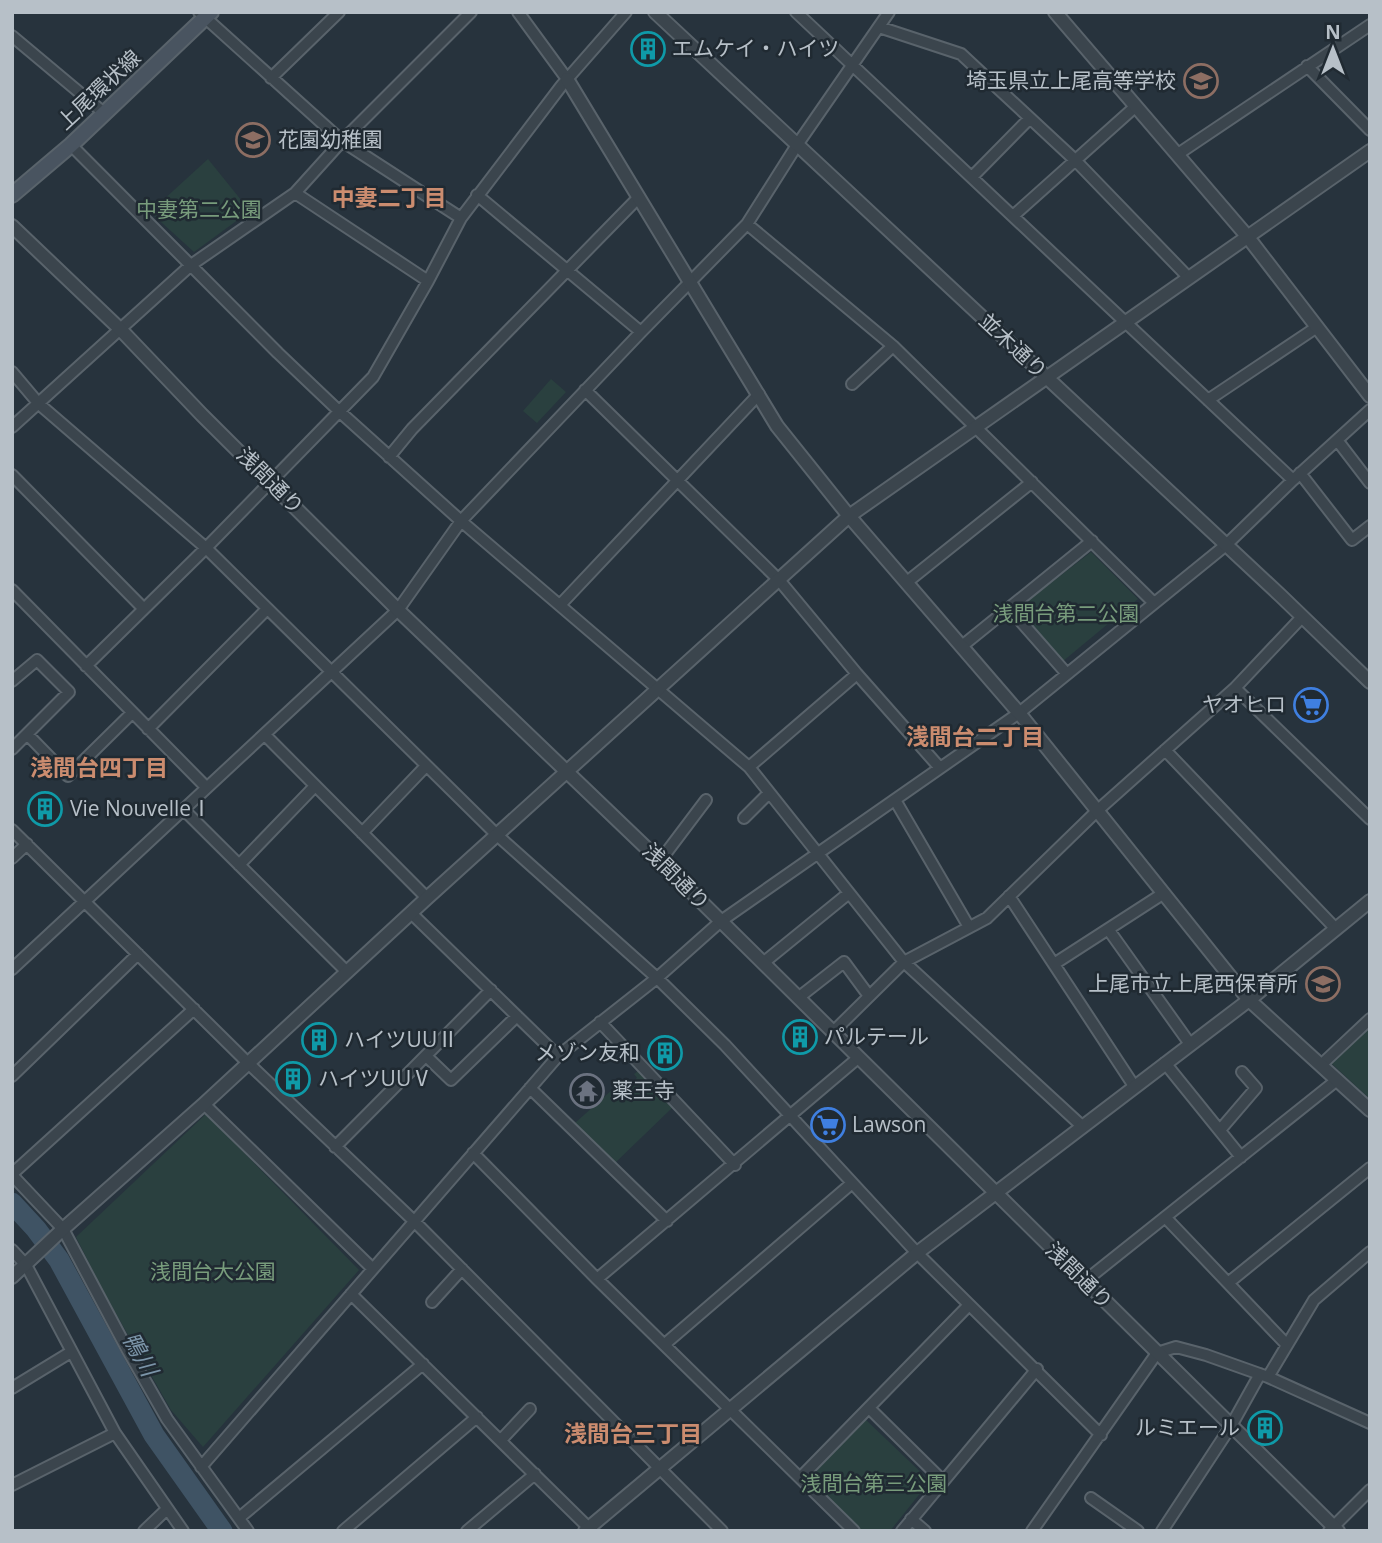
<svg xmlns="http://www.w3.org/2000/svg" width="1382" height="1543" viewBox="0 0 1382 1543" font-family="'Open Sans','Noto Sans JP',sans-serif">
<rect width="100%" height="100%" fill="#27333d"/>
<!-- green -->
<path fill="#2a403f" d="M 208,159 L 250,211 L 194,252 L 150,212 Z
M 551,379 L 566,392 L 537,423 L 523,411 Z
M 1091,552 L 1138,599 L 1062,662 L 1016,610 Z
M 1370,1027 L 1370,1099 L 1331,1063 Z
M 638,1071 L 672,1108 L 615,1163 L 575,1123 L 622,1081 L 627,1086 L 637,1078 L 634,1074 Z
M 206,1114 L 359,1270 L 203,1447 L 171,1410 L 103,1291 L 76,1237 Z
M 865,1419 L 930,1481 L 890,1531 L 862,1531 L 806,1476 Z"/>
<g fill="none" stroke-linecap="round" stroke-linejoin="round">
<!-- river -->
<path stroke="#3f5364" stroke-width="21" d="M 12,1203 L 36,1229 L 59,1260 L 154,1435 L 222,1531"/>
<!-- minor casing -->
<g stroke="#59636b" stroke-width="14">
<path id="minor" d="M 199,12 L 342,141 L 461,218
M 518,12 L 567,79
M 796,12 L 1293,480
M 879,27 L 961,54 L 1075,160 L 1188,277
M 12,36 L 104,113
M 1307,66 L 1370,130
M 271,78 L 339,12
M 71,145 L 278,353 L 340,412 L 461,521 L 749,767 L 904,962 L 1083,1127
M 1178,154 L 1370,25
M 972,177 L 1030,118
M 295,193 L 428,281
M 477,195 L 641,332
M 1013,216 L 1136,106
M 747,224 L 893,346 L 1154,603
M 12,372 L 39,404 L 206,548 L 497,835 L 657,978 L 725,1045 L 917,1253 L 1101,1435
M 852,384 L 893,346
M 585,390 L 779,580 L 857,674 L 940,768
M 1208,400 L 1317,327
M 12,427 L 191,265 L 295,193 L 342,141 L 471,12
M 1337,440 L 1370,483
M 389,457 L 412,429 L 639,197
M 1300,473 L 1352,540 L 1370,526
M 12,475 L 143,608
M 907,582 L 1032,482
M 12,590 L 206,787
M 560,605 L 759,394
M 1009,608 L 1067,674
M 962,646 L 1092,541
M 86,666 L 206,548 L 373,377 L 428,281 L 461,218 L 562,85 L 626,12
M 12,681 L 37,660 L 69,692 L 12,749
M 1235,688 L 1370,819
M 148,729 L 267,609
M 27,734 L 68,776 L 132,713
M 265,735 L 427,898
M 1165,750 L 1336,929
M 749,767 L 857,674
M 895,800 L 969,927
M 184,810 L 347,972
M 744,818 L 769,793
M 12,830 L 248,1063 L 414,1221 L 722,1531
M 362,833 L 426,766
M 12,858 L 27,844
M 660,861 L 706,800
M 239,865 L 315,786
M 1009,896 L 1134,1086
M 411,913 L 558,1056
M 1108,929 L 1190,1044
M 763,963 L 849,893
M 1054,964 L 1164,893
M 12,969 L 398,610 L 461,521 L 641,332 L 747,224 L 797,145 L 889,12
M 798,998 L 844,962 L 869,996
M 600,1022 L 735,1165
M 832,1033 L 904,962 L 987,918 L 1098,810 L 1235,688 L 1302,617
M 426,1056 L 451,1080 L 517,1016
M 1165,1063 L 1241,1157
M 1321,1065 L 1370,1019
M 12,1076 L 138,954
M 530,1088 L 667,1221
M 204,1104 L 373,1269
M 1220,1130 L 1256,1088 L 1242,1072
M 335,1147 L 491,990
M 473,1153 L 597,1279 L 854,1531
M 12,1174 L 194,1009
M 12,1175 L 63,1229 L 127,1349 L 167,1419 L 248,1531
M 1165,1217 L 1287,1345
M 12,1250 L 26,1265 L 115,1433 L 183,1531
M 597,1279 L 858,1058
M 1085,1281 L 1337,1080
M 1228,1283 L 1370,1168
M 351,1294 L 592,1531
M 432,1302 L 462,1269
M 665,1344 L 851,1184
M 1268,1377 L 1314,1300 L 1370,1252
M 12,1388 L 71,1352
M 869,1408 L 943,1481
M 501,1440 L 530,1409
M 201,1467 L 558,1056 L 657,978 L 721,921 L 1019,713 L 1226,545 L 1293,480 L 1370,410
M 801,1477 L 969,1305
M 12,1485 L 115,1433
M 1091,1498 L 1138,1531
M 239,1518 L 423,1364
M 911,1519 L 925,1531
M 144,1531 L 167,1509
M 343,1531 L 477,1417
M 467,1531 L 535,1474
M 902,1531 L 1037,1369
M 1032,1531 L 1157,1353 L 1176,1347 L 1206,1355 L 1268,1377 L 1370,1423
M 1162,1531 L 1231,1426 L 1260,1374
M 1329,1531 L 1370,1490"/>
</g>
<!-- tertiary casing -->
<g stroke="#59636b" stroke-width="16">
<path id="tertiary" d="M 655,12 L 1281,596 L 1370,682
M 1055,12 L 1247,236 L 1370,396
M 567,79 L 777,426 L 849,516 L 1019,713 L 1249,1000 L 1370,1110
M 12,226 L 121,330 L 202,415 L 398,610 L 660,861 L 1338,1531
M 12,1277 L 63,1229 L 204,1104 L 427,898 L 849,516 L 1370,151
M 585,1531 L 917,1253 L 1249,1000 L 1370,901"/>
</g>
<!-- secondary casing -->
<g stroke="#59636b" stroke-width="18">
<path id="secondary" d="M 12,195 L 71,145 L 211,12"/>
</g>
<!-- minor -->
<use href="#minor" stroke="#3b454d" stroke-width="10"/>
<!-- tertiary -->
<use href="#tertiary" stroke="#3b454d" stroke-width="12"/>
<!-- secondary -->
<use href="#secondary" stroke="#495460" stroke-width="14"/>
</g>
<!-- icons -->
<defs>
<g id="building-ring" transform="scale(1.75)"><circle r="9.5" fill="#202a32" stroke="#0f9aa8" stroke-width="1.5"/><path d="M-4-6H4V6H1V3H-1V6H-4ZM-2.5-4.3h1.7v1.8h-1.7ZM.8-4.3h1.7v1.8H.8ZM-2.5-1h1.7V.8h-1.7ZM.8-1h1.7V.8H.8Z" fill="#0f9aa8"/></g>
<g id="school-ring" transform="scale(1.75)"><circle r="9.5" fill="#202a32" stroke="#8d6e63" stroke-width="1.5"/><path d="M0-5L7-2L0 1L-7-2ZM-4 1L0 2.5L4 1V4Q0 6-4 4Z" fill="#8d6e63"/></g>
<g id="supermarket-ring" transform="scale(1.75)"><circle r="9.5" fill="#202a32" stroke="#3f7fe0" stroke-width="1.5"/><path d="M-6-5.5h2.5l.6 2H6L4.5 2H-2.5L-4.4-4H-6ZM-1.5 3.2a1.3 1.3 0 1 0 .1 0ZM3 3.2a1.3 1.3 0 1 0 .1 0Z" fill="#3f7fe0"/></g>
<g id="temple-ring" transform="scale(1.75)"><circle r="9.5" fill="#202a32" stroke="#6b7280" stroke-width="1.5"/><path d="M0-6L5-2H3V0L6.5 2.5H4V6H1.5V3h-3V6H-4V2.5H-6.5L-3 0V-2H-5Z" fill="#6b7280"/></g>
</defs>
<g fill-rule="evenodd">
<use href="#building-ring" x="648" y="49"/>
<use href="#school-ring" x="1201" y="81"/>
<use href="#school-ring" x="253" y="140"/>
<use href="#supermarket-ring" x="1311" y="705"/>
<use href="#building-ring" x="45" y="809"/>
<use href="#school-ring" x="1323" y="984"/>
<use href="#building-ring" x="800" y="1037"/>
<use href="#building-ring" x="319" y="1040"/>
<use href="#building-ring" x="665" y="1053"/>
<use href="#building-ring" x="293" y="1079"/>
<use href="#temple-ring" x="587" y="1091"/>
<use href="#supermarket-ring" x="828" y="1125"/>
<use href="#building-ring" x="1265" y="1428"/>
</g>
<g text-anchor="middle" stroke-width="5" stroke-linejoin="round" paint-order="stroke">
<!-- poi labels -->
<g font-size="21" fill="#b7c0c8" stroke="#202a32" text-anchor="start">
<text x="672" y="56">エムケイ・ハイツ</text>
<text x="1176" y="88" text-anchor="end">埼玉県立上尾高等学校</text>
<text x="278" y="147">花園幼稚園</text>
<text x="1286" y="712" text-anchor="end">ヤオヒロ</text>
<text x="70" y="816">Vie NouvelleⅠ</text>
<text x="1298" y="991" text-anchor="end">上尾市立上尾西保育所</text>
<text x="824" y="1044">パルテール</text>
<text x="344" y="1047">ハイツUUⅡ</text>
<text x="640" y="1060" text-anchor="end">メゾン友和</text>
<text x="318" y="1086">ハイツUUⅤ</text>
<text x="612" y="1098">薬王寺</text>
<text x="852" y="1132">Lawson</text>
<text x="1240" y="1435" text-anchor="end">ルミエール</text>
</g>
<!-- street labels -->
<g font-size="21" fill="#b7c0c8" stroke="#202a32">
<text transform="translate(99 90) rotate(-43)" y="7">上尾環状線</text>
<text transform="translate(1013 346) rotate(43)" y="7">並木通り</text>
<text transform="translate(270 481) rotate(45)" y="7">浅間通り</text>
<text transform="translate(676 877) rotate(45)" y="7">浅間通り</text>
<text transform="translate(1079 1276) rotate(45)" y="7">浅間通り</text>
</g>
<!-- park labels -->
<g font-size="21" fill="#789c7c" stroke="#202a32">
<text x="199" y="217">中妻第二公園</text>
<text x="1066" y="621">浅間台第二公園</text>
<text x="213" y="1279">浅間台大公園</text>
<text x="874" y="1491">浅間台第三公園</text>
</g>
<!-- neighbourhood labels -->
<g font-size="23" font-weight="bold" fill="#cb8c6f" stroke="#202a32">
<text x="389" y="206">中妻二丁目</text>
<text x="975" y="745">浅間台二丁目</text>
<text x="99" y="776">浅間台四丁目</text>
<text x="633" y="1442">浅間台三丁目</text>
</g>
<!-- water labels -->
<g font-size="23" font-style="italic" fill="#7b94a8" stroke="#202a32">
<text transform="translate(140 1354) rotate(61)" y="8">鴨川</text>
</g>
</g>
<!-- border -->
<rect width="1382" height="1543" fill="none" stroke="#b7c0c8" stroke-width="28"/>
<!-- north arrow -->
<g transform="translate(1333 49)" stroke="#202a32" stroke-width="5" paint-order="stroke">
<path d="M0-5L12 26L0 18L-12 26Z" fill="#b7c0c8"/>
<text y="-10" font-size="19" font-weight="bold" text-anchor="middle" fill="#b7c0c8">N</text>
</g>
</svg>
